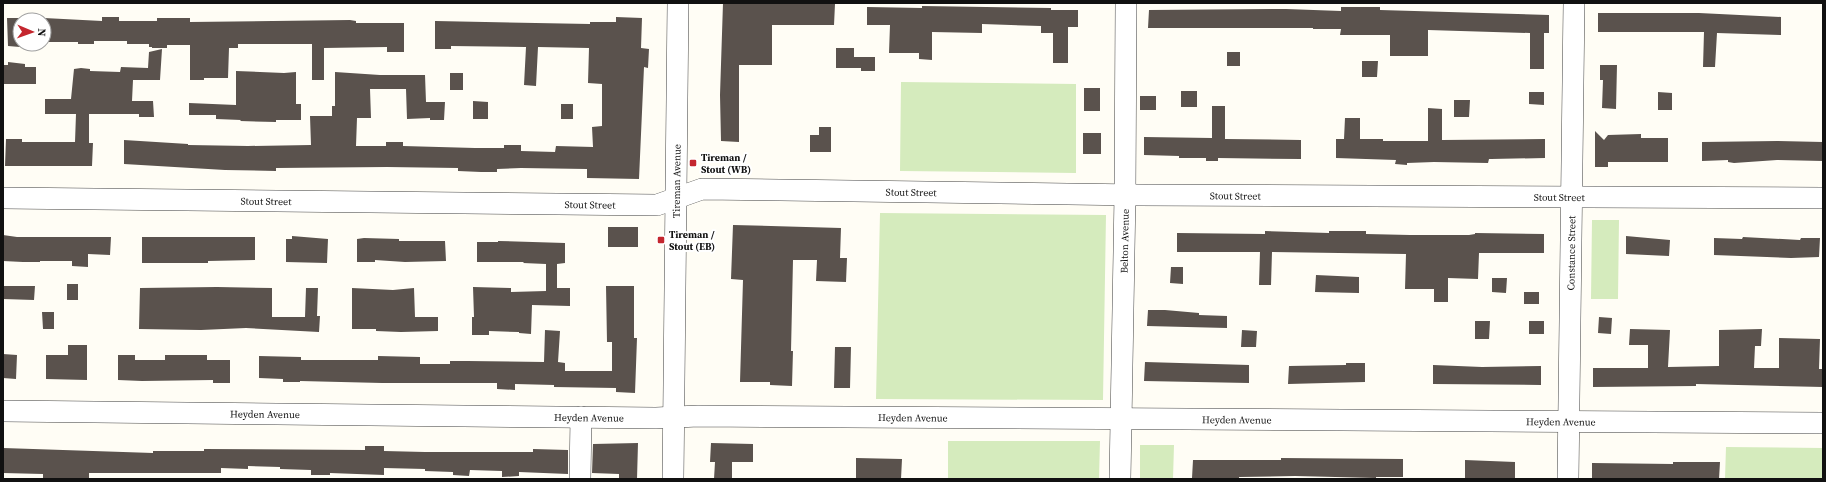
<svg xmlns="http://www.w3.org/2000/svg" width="1826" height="482" viewBox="0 0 1826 482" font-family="'Source Serif 4',serif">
<rect width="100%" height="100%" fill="#fffdf5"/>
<!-- green -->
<path fill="#d5ebbd" d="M 901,82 L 1076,84 L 1076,173 L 900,171 Z
M 880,213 L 1106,215 L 1103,400 L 876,399 Z
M 1592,220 L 1619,220 L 1618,299 L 1591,299 Z
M 948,441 L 1100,441 L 1099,479 L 948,479 Z
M 1140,445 L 1174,445 L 1173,479 L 1140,479 Z
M 1726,447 L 1823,448 L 1823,479 L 1725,479 Z"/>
<!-- building -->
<path fill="#5a524d" d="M 723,3 L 835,4 L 834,25 L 772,25 L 772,65 L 739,65 L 739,142 L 721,141 L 720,95 Z
M 922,6 L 1051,8 L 1051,10 L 1078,10 L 1078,27 L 1068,27 L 1068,63 L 1053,63 L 1053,33 L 1041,33 L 1041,26 L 982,24 L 982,33 L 932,32 L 932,60 L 919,59 L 919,53 L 889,53 L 890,25 L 867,25 L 867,7 L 922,8 Z
M 1341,7 L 1380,7 L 1380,10 L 1549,15 L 1549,33 L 1544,33 L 1544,69 L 1530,69 L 1530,33 L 1428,30 L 1428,56 L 1390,56 L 1390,35 L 1340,35 L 1341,29 L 1313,29 L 1313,28 L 1148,28 L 1149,10 L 1286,9 L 1341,11 Z
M 1598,13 L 1699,13 L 1781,17 L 1781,35 L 1717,33 L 1715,67 L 1703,67 L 1704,32 L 1598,32 Z
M 102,17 L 119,17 L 119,21 L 157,21 L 157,18 L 190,18 L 190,22 L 350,20 L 356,21 L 356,23 L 404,23 L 404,52 L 387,52 L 387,47 L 324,48 L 324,80 L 312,80 L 312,44 L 238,44 L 238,48 L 229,48 L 228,78 L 204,78 L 204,80 L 190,80 L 190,45 L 167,45 L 167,48 L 152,48 L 152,47 L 149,47 L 149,44 L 127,44 L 127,41 L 94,41 L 94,44 L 78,44 L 78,42 L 44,42 L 44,18 L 102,21 Z
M 616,17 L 642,18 L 641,48 L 649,49 L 648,68 L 644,67 L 639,179 L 587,178 L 587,169 L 521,168 L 497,169 L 497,172 L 481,172 L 458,171 L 458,168 L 387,167 L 276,168 L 276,171 L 225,170 L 124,164 L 124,140 L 188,144 L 188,145 L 248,146 L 311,145 L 310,116 L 332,116 L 332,106 L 335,106 L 335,72 L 380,75 L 425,75 L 426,102 L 445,102 L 444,120 L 430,120 L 430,118 L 407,119 L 406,89 L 370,89 L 371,118 L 357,118 L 356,146 L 386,146 L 386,142 L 403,142 L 403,146 L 475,148 L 504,148 L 504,145 L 521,145 L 521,151 L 555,152 L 556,146 L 593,147 L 592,127 L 602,126 L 602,84 L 588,83 L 589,48 L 538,47 L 536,86 L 524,85 L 526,47 L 451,46 L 451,49 L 435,49 L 435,21 L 590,24 L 590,22 L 616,22 Z
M 7,18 L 20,18 L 20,47 L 8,46 Z
M 836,48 L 854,48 L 854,57 L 875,57 L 875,71 L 861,71 L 861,68 L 836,68 Z
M 162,49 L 160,80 L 133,80 L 132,101 L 153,101 L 154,117 L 139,117 L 139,114 L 89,114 L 89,143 L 93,143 L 92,166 L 5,166 L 6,139 L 22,139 L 22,142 L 75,142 L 76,114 L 45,114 L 45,99 L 71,99 L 74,69 L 81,68 L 90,69 L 90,71 L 120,72 L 121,67 L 148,68 L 149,52 Z
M 1227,52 L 1240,52 L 1240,66 L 1227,66 Z
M 1362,61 L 1378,61 L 1377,77 L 1362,77 Z
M 8,62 L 25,64 L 25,67 L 36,67 L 36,84 L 3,84 L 3,65 L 8,65 Z
M 1600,65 L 1617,65 L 1616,109 L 1602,108 L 1603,80 L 1600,80 Z
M 236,71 L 284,73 L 296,72 L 296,104 L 301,104 L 301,120 L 276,120 L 276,122 L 240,121 L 241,120 L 216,119 L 216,115 L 189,115 L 189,103 L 236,105 Z
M 450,73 L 463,73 L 463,90 L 450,90 Z
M 1084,88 L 1100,88 L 1100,111 L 1084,111 Z
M 1181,91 L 1197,91 L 1197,107 L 1181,107 Z
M 1529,92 L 1544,92 L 1544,105 L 1529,104 Z
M 1658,92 L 1672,93 L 1672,110 L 1658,110 Z
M 1140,96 L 1156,96 L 1156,110 L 1140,110 Z
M 1454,100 L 1470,100 L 1469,117 L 1454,117 Z
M 473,101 L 488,102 L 488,119 L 473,119 Z
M 561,104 L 573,104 L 573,119 L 561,119 Z
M 1212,106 L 1225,106 L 1225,139 L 1301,140 L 1301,159 L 1218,158 L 1218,161 L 1206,161 L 1206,158 L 1179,158 L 1179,156 L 1144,155 L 1144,137 L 1212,138 Z
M 1428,108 L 1442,109 L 1442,140 L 1545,139 L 1545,158 L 1491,159 L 1489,159 L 1488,163 L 1434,162 L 1407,163 L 1407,165 L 1395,164 L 1396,160 L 1336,158 L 1336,139 L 1344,139 L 1345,118 L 1360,118 L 1360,139 L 1383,139 L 1383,141 L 1428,141 Z
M 819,127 L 831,127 L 831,152 L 810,152 L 810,135 L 819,135 Z
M 1595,131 L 1604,140 L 1608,135 L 1641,134 L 1641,138 L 1668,138 L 1668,162 L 1608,162 L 1608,167 L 1595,167 Z
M 1083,133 L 1101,133 L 1101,154 L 1083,154 Z
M 1777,141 L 1823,142 L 1823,161 L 1777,160 L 1734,163 L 1728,162 L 1728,160 L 1702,161 L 1702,142 Z
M 733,225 L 841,228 L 840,258 L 847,258 L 846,282 L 816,281 L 817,260 L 793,260 L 791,351 L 793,351 L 792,386 L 770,385 L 770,382 L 740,382 L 743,280 L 731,279 Z
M 608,227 L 638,227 L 638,247 L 608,247 Z
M 1265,231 L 1329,233 L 1329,231 L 1366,231 L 1366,234 L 1410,235 L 1469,235 L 1475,234 L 1475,233 L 1544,234 L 1544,253 L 1479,253 L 1478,279 L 1448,278 L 1448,302 L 1434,302 L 1434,289 L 1405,289 L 1406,254 L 1272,252 L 1271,285 L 1259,285 L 1260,252 L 1177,252 L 1177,233 L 1265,234 Z
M 3,235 L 17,237 L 111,237 L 110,255 L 88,254 L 88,267 L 72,266 L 72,261 L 40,261 L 40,262 L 23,262 L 3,261 Z
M 292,236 L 328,239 L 327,263 L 286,262 L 286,239 L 292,239 Z
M 1626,236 L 1670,240 L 1669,256 L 1626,254 Z
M 142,237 L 255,237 L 255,260 L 208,261 L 208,263 L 142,263 Z
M 1743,237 L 1800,240 L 1801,238 L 1820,238 L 1819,257 L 1791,258 L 1714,255 L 1714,238 L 1742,239 Z
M 364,238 L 399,239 L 399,241 L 445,241 L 446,261 L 405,262 L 375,260 L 375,262 L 357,262 L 357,239 Z
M 498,241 L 565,243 L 565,263 L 557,264 L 557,288 L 570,288 L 570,306 L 532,305 L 531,334 L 519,333 L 519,332 L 489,331 L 489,335 L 472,335 L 472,317 L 474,317 L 473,287 L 511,288 L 511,292 L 546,291 L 546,264 L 523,263 L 524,262 L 477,262 L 477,242 L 498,242 Z
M 1171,267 L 1183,267 L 1183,284 L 1170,283 Z
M 1316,275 L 1359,277 L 1359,293 L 1315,292 Z
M 1492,278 L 1507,278 L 1506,293 L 1492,292 Z
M 67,284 L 78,284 L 78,300 L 67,300 Z
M 3,286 L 35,286 L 34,300 L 3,299 Z
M 606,286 L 634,286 L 634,338 L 637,338 L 635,393 L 616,392 L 616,388 L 554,387 L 554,385 L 515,384 L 515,390 L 497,389 L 497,383 L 382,383 L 300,381 L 300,382 L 283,382 L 283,379 L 259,378 L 259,356 L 301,357 L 301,360 L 378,360 L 378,356 L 420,357 L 420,364 L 450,364 L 450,361 L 467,361 L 544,362 L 545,330 L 560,331 L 558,362 L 565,363 L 565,371 L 612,371 L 612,342 L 607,342 Z
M 217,287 L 272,288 L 272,317 L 305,317 L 306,288 L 318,288 L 317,316 L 320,316 L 319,332 L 246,328 L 201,330 L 139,329 L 140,288 Z
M 352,288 L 393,290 L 414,288 L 415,317 L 438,317 L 438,331 L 401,332 L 376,331 L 376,329 L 352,329 Z
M 1524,292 L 1539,292 L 1539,304 L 1524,304 Z
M 1148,310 L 1165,310 L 1199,313 L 1199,315 L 1227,316 L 1227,328 L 1147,326 Z
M 42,312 L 54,312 L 54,329 L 43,329 Z
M 1599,317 L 1612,318 L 1611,334 L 1598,333 Z
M 1475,321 L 1490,321 L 1489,339 L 1475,339 Z
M 1529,321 L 1544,321 L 1544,334 L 1529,334 Z
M 1630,329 L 1670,330 L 1668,367 L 1719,366 L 1719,330 L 1762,329 L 1761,346 L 1755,346 L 1754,368 L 1779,368 L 1779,338 L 1820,339 L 1819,369 L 1823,369 L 1823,387 L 1696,384 L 1696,386 L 1593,387 L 1593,368 L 1648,368 L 1648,345 L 1629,345 Z
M 1242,330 L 1257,331 L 1256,347 L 1241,347 Z
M 68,345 L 87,345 L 87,380 L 46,379 L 46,355 L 68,355 Z
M 835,347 L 851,347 L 850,388 L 834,388 Z
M 3,354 L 17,355 L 16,379 L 3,378 Z
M 118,355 L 135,355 L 135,360 L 165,360 L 165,355 L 207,355 L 207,360 L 230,360 L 230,383 L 213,383 L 213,380 L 142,381 L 118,380 Z
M 1145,362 L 1249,365 L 1249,383 L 1144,381 Z
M 1346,363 L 1365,363 L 1365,382 L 1288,384 L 1289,366 L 1346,365 Z
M 1433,365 L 1482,367 L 1541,366 L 1541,385 L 1433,384 Z
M 638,443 L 637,479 L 619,479 L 619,474 L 592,473 L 593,444 Z
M 711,443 L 753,444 L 753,462 L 732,462 L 732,479 L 714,479 L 715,462 L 710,462 Z
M 365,446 L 384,446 L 384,451 L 425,452 L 533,452 L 533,449 L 568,450 L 568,474 L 519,472 L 519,476 L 502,477 L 502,471 L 470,470 L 469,476 L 453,475 L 453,472 L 425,471 L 425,469 L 384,468 L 384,475 L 330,473 L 330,475 L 311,475 L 311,470 L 280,469 L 280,467 L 248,466 L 248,469 L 221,468 L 221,473 L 89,473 L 89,479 L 43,479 L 43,474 L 3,473 L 3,448 L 153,453 L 153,451 L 204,451 L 204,449 L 365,450 Z
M 856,458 L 902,459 L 901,479 L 856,479 Z
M 1281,458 L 1403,459 L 1403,477 L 1376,477 L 1376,478 L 1295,476 L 1239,477 L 1239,478 L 1192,478 L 1193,460 L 1281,460 Z
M 1465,460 L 1515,462 L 1515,479 L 1465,478 Z
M 1673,462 L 1720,462 L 1719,479 L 1592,479 L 1592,463 L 1673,464 Z"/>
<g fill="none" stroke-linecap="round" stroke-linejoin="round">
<!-- minor casing -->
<g stroke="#444" stroke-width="22">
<g id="minor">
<path id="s1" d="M 3,198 L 657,205 L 702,189 L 1138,195 L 1823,198"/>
<path id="s2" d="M 3,411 L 656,418 L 698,416 L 1823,423"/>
<path d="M 580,479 L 581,417"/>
<path id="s3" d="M 673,479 L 678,3"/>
<path id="s4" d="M 1120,479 L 1125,195 L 1126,3"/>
<path id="s5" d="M 1568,479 L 1574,3"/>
</g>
</g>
<!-- minor -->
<use href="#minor" stroke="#fff" stroke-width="21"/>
</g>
<!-- markers -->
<g fill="#c4262e" stroke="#fff" stroke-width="1.5">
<rect x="689" y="159" width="8" height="8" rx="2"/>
<rect x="657" y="236" width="8" height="8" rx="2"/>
</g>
<g text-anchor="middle" stroke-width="4" stroke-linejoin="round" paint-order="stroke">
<!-- poi labels -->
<g font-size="10" font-weight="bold" fill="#111" stroke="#fff" text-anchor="start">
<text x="701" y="161">Tireman /<tspan x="701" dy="12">Stout (WB)</tspan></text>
<text x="669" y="238">Tireman /<tspan x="669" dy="12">Stout (EB)</tspan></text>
</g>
<!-- street labels -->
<g font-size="10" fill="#111" stroke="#fff">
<text dy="4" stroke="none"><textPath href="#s3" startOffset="298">Tireman Avenue</textPath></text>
<text dy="4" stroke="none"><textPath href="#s1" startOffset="911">Stout Street</textPath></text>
<text dy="4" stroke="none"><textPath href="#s1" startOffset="1235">Stout Street</textPath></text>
<text dy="4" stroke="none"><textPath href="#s1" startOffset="1559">Stout Street</textPath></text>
<text dy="4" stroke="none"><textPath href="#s1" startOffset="263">Stout Street</textPath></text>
<text dy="4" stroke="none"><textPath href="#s1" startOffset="587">Stout Street</textPath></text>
<text dy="4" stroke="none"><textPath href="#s4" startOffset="238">Belton Avenue</textPath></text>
<text dy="4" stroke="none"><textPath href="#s5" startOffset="226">Constance Street</textPath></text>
<text dy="4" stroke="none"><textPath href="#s2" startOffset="262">Heyden Avenue</textPath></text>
<text dy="4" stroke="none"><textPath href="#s2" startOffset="586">Heyden Avenue</textPath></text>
<text dy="4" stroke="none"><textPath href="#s2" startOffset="910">Heyden Avenue</textPath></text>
<text dy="4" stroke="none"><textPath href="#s2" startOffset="1234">Heyden Avenue</textPath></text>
<text dy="4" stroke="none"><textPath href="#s2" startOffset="1558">Heyden Avenue</textPath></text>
</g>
</g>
<!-- border -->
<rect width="1826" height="482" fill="none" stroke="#111111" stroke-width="8"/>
<!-- north arrow -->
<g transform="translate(32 32) rotate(92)"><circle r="19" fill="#ffffff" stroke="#a0a0a0"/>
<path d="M0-3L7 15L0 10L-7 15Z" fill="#c4262e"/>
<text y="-6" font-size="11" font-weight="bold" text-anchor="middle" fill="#111111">N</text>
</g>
</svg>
